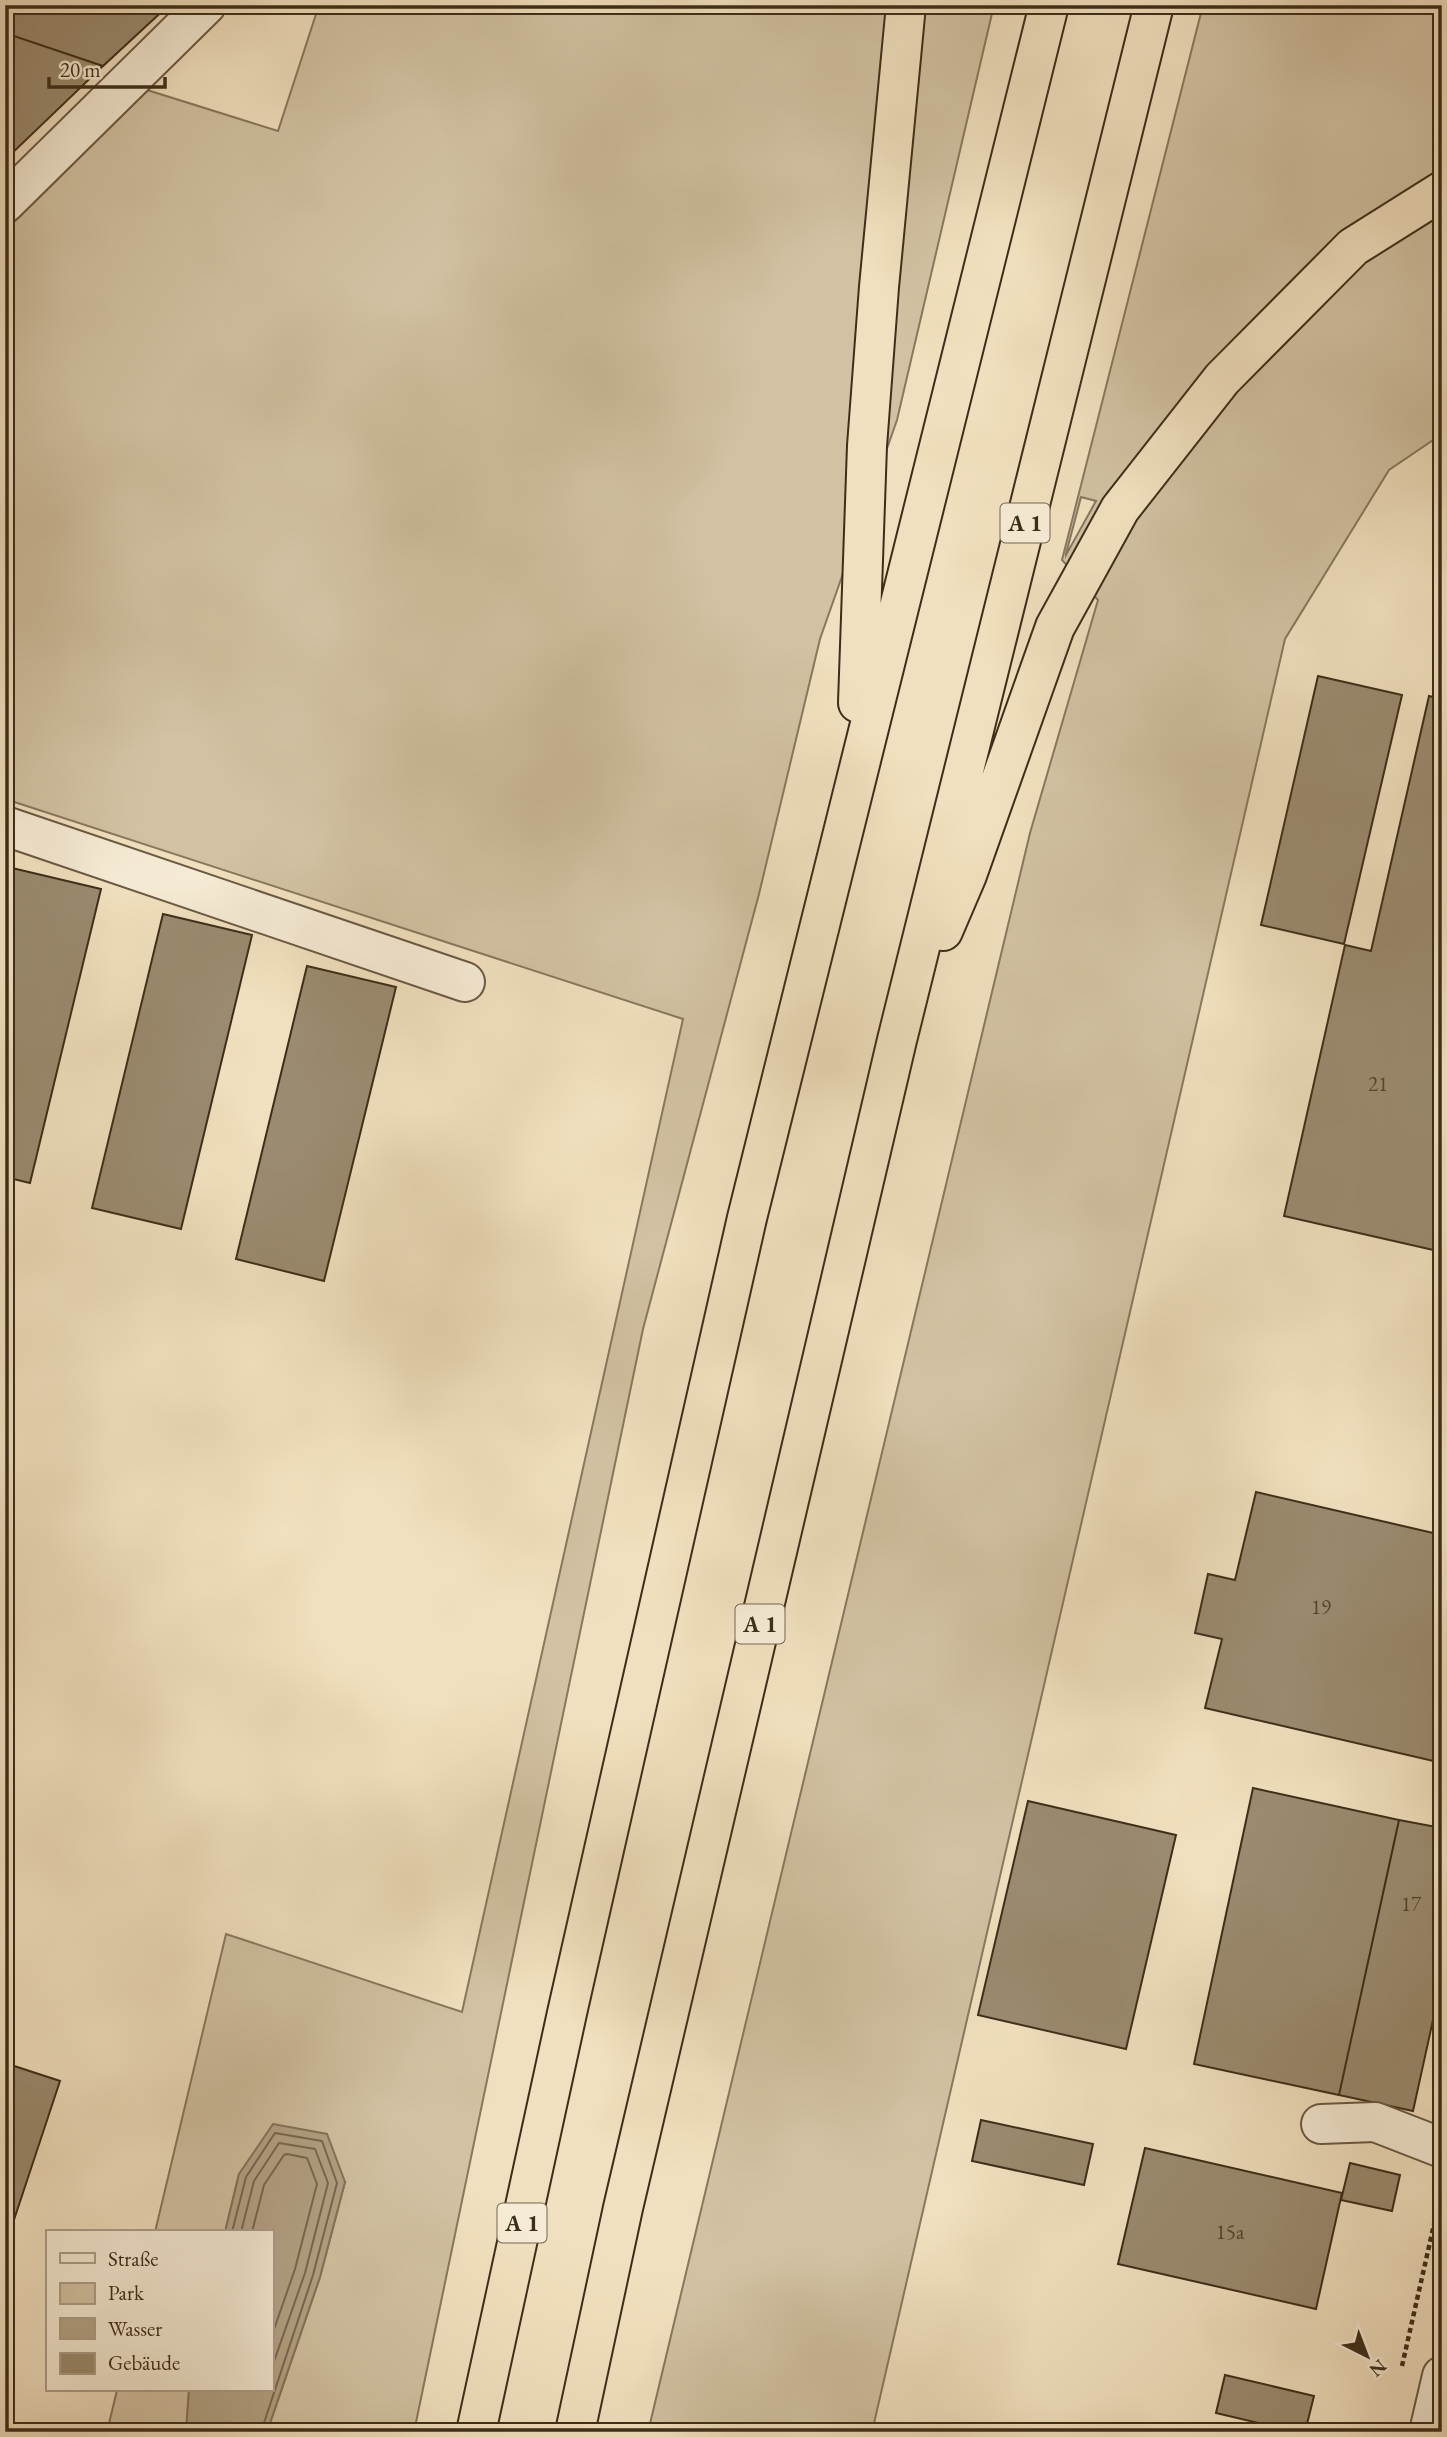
<svg xmlns="http://www.w3.org/2000/svg" width="1447" height="2437" viewBox="0 0 1447 2437" font-family="'EB Garamond',serif">
<rect width="100%" height="100%" fill="#f1e0bf"/>
<filter id="stains"><feTurbulence type="fractalNoise" baseFrequency=".00286" numOctaves="4"/><feColorMatrix values="0 0 0 0 .2 0 0 0 0 .09 0 0 0 0 .02 0 0 0 .5 -.17"/></filter>
<radialGradient id="worn" r=".72"><stop offset=".6" stop-color="#630" stop-opacity="0"/><stop offset="1" stop-color="#630" stop-opacity=".3"/></radialGradient>
<!-- green -->
<path fill="#d2c2a3" stroke="#88785e" stroke-width="2" fill-rule="evenodd" d="M 319,5 L 994,5 L 897,420 L 820,639 L 759,894 L 643,1329 L 414,2432 L 267,2432 L 320,2277 L 345,2182 L 239,2174 L 225,2232 L 155,2232 L 226,1934 L 462,2012 L 683,1019 L 5,799 L 5,231 L 147,90 L 278,131 Z
M 1203,5 L 1442,5 L 1442,434 L 1389,470 L 1285,639 L 872,2432 L 648,2432 L 1030,833 L 1098,600 L 1062,560 ZM 1081,497 L 1096,501 L 1066,555 L 1066,554 Z
M 117,2390 L 189,2390 L 186,2432 L 107,2432 Z"/>
<!-- water -->
<path fill="#b4a387" stroke="#84745b" stroke-width="2" d="M 273,2124 L 327,2134 L 345,2182 L 320,2277 L 267,2432 L 186,2432 L 189,2390 L 271,2390 L 271,2232 L 225,2232 L 239,2174 Z"/>
<g fill="none" stroke-linecap="round" stroke-linejoin="round">
<!-- shore -->
<path stroke="#786850" stroke-width="2" d="M 232,2232 L 246,2177 L 275,2133 L 322,2141 L 337,2183 L 313,2275 L 261,2432
M 241,2232 L 254,2181 L 279,2143 L 315,2149 L 328,2183 L 305,2273 L 271,2370
M 252,2232 L 264,2185 L 284,2155 L 287,2154 L 307,2158 L 317,2184 L 295,2269 L 271,2338"/>
</g>
<!-- building -->
<path fill="#9b8b70" stroke="#3d2e1a" stroke-width="2" d="M 5,5 L 169,5 L 103,66 L 5,33 Z
M 5,33 L 103,66 L 5,160 Z
M 1318,676 L 1402,695 L 1344,944 L 1261,925 Z
M 1429,696 L 1442,699 L 1442,1252 L 1284,1216 L 1345,945 L 1371,951 Z
M 12,868 L 101,889 L 30,1183 L 5,1177 L 5,898 Z
M 163,914 L 252,935 L 181,1229 L 92,1208 Z
M 307,966 L 396,987 L 324,1281 L 236,1259 Z
M 1256,1492 L 1442,1535 L 1442,1763 L 1205,1708 L 1222,1639 L 1195,1633 L 1208,1574 L 1235,1580 Z
M 1253,1788 L 1399,1820 L 1339,2095 L 1194,2064 Z
M 1028,1801 L 1176,1835 L 1126,2049 L 978,2015 Z
M 1399,1820 L 1442,1828 L 1442,1979 L 1413,2111 L 1339,2095 Z
M 5,2063 L 60,2081 L 5,2247 Z
M 981,2120 L 1093,2144 L 1084,2185 L 972,2161 Z
M 1145,2148 L 1342,2193 L 1316,2309 L 1118,2264 Z
M 1350,2163 L 1400,2175 L 1392,2211 L 1341,2200 Z
M 1225,2375 L 1314,2396 L 1305,2432 L 1266,2432 L 1267,2425 L 1216,2413 Z"/>
<g fill="none" stroke-linecap="round" stroke-linejoin="round">
<!-- minor casing -->
<g stroke="#6a5a43" stroke-width="42">
<path id="minor" d="M 5,203 L 206,5
M 5,826 L 465,982
M 1321,2124 L 1375,2122 L 1442,2148
M 1429,2432 L 1442,2376"/>
</g>
<!-- highway casing -->
<g stroke="#3d2e1a" stroke-width="42">
<path id="highway" d="M 858,703 L 867,446 L 879,287 L 906,5
M 943,931 L 967,875 L 1055,627 L 1120,509 L 1222,379 L 1353,247 L 1442,191
M 476,2432 L 567,2013 L 747,1218 L 1049,5
M 575,2432 L 623,2208 L 897,1040 L 1154,5"/>
</g>
<!-- path -->
<path stroke="#3d2e1a" stroke-width="4.5" stroke-dasharray="5 3.5" stroke-linecap="butt" d="M 1402,2366 L 1442,2189"/>
<!-- minor -->
<use href="#minor" stroke="#f6ebd5" stroke-width="38"/>
<!-- highway -->
<use href="#highway" stroke="#f1e0bf" stroke-width="38"/>
</g>
<g text-anchor="middle" stroke-width="7" stroke-linejoin="round" paint-order="stroke">
<!-- number labels -->
<g font-size="21" fill="#544530">
<text x="1378" y="1091">21</text>
<text x="1321" y="1614">19</text>
<text x="1411" y="1911">17</text>
<text x="1230" y="2239">15a</text>
</g>
<!-- shield labels -->
<g fill="#f6ebd5" stroke="#746752" stroke-width="2">
<rect x="1000.5" y="503.5" width="49" height="39" rx="5"/>
<rect x="735.5" y="1604.5" width="49" height="39" rx="5"/>
<rect x="497.5" y="2203.5" width="49" height="39" rx="5"/>
</g>
<g font-size="23" font-weight="bold" fill="#3d2e1a">
<text x="1025" y="531">A 1</text>
<text x="760" y="1632">A 1</text>
<text x="522" y="2231">A 1</text>
</g>
</g>
<!-- margin -->
<rect width="1447" height="2437" fill="none" stroke="#f1e0bf" stroke-width="28"/>
<rect x="7" y="7" width="1433" height="2423" fill="none" stroke="#3d2e1a" stroke-width="3.5"/>
<rect x="14" y="14" width="1419" height="2409" fill="none" stroke="#3d2e1a" stroke-width="2"/>
<!-- legend -->
<rect x="46" y="2230" width="228" height="161" fill="#f6ebd5" stroke="#ac9f8a" stroke-width="2"/>
<rect x="60" y="2253" width="35" height="10" fill="#f6ebd5" stroke="#ac9f8a" stroke-width="2"/>
<text x="108" y="2266" font-size="21" fill="#3d2e1a">Straße</text>
<rect x="60" y="2283" width="35" height="21" fill="#d2c2a3" stroke="#ac9f8a" stroke-width="2"/>
<text x="108" y="2300" font-size="21" fill="#3d2e1a">Park</text>
<rect x="60" y="2318" width="35" height="21" fill="#b4a387" stroke="#ac9f8a" stroke-width="2"/>
<text x="108" y="2336" font-size="21" fill="#3d2e1a">Wasser</text>
<rect x="60" y="2353" width="35" height="21" fill="#9b8b70" stroke="#ac9f8a" stroke-width="2"/>
<text x="108" y="2370" font-size="21" fill="#3d2e1a">Gebäude</text>
<!-- north arrow -->
<g transform="translate(1367 2356) rotate(138)" stroke="#f6ebd5" stroke-width="5" paint-order="stroke">
<path d="M0-5L12 26L0 18L-12 26Z" fill="#3d2e1a"/>
<text y="-10" font-size="19" font-weight="bold" text-anchor="middle" fill="#3d2e1a">N</text>
</g>
<!-- scale -->
<path d="M49 77v10h116v-10" fill="none" stroke="#3d2e1a" stroke-width="3.5"/>
<text x="60" y="77" font-size="21" fill="#3d2e1a" stroke="#f6ebd5" stroke-width="5" paint-order="stroke">20 m</text>
<rect width="100%" height="100%" filter="url(#stains)"/>
<rect width="100%" height="100%" fill="url(#worn)"/>
</svg>
